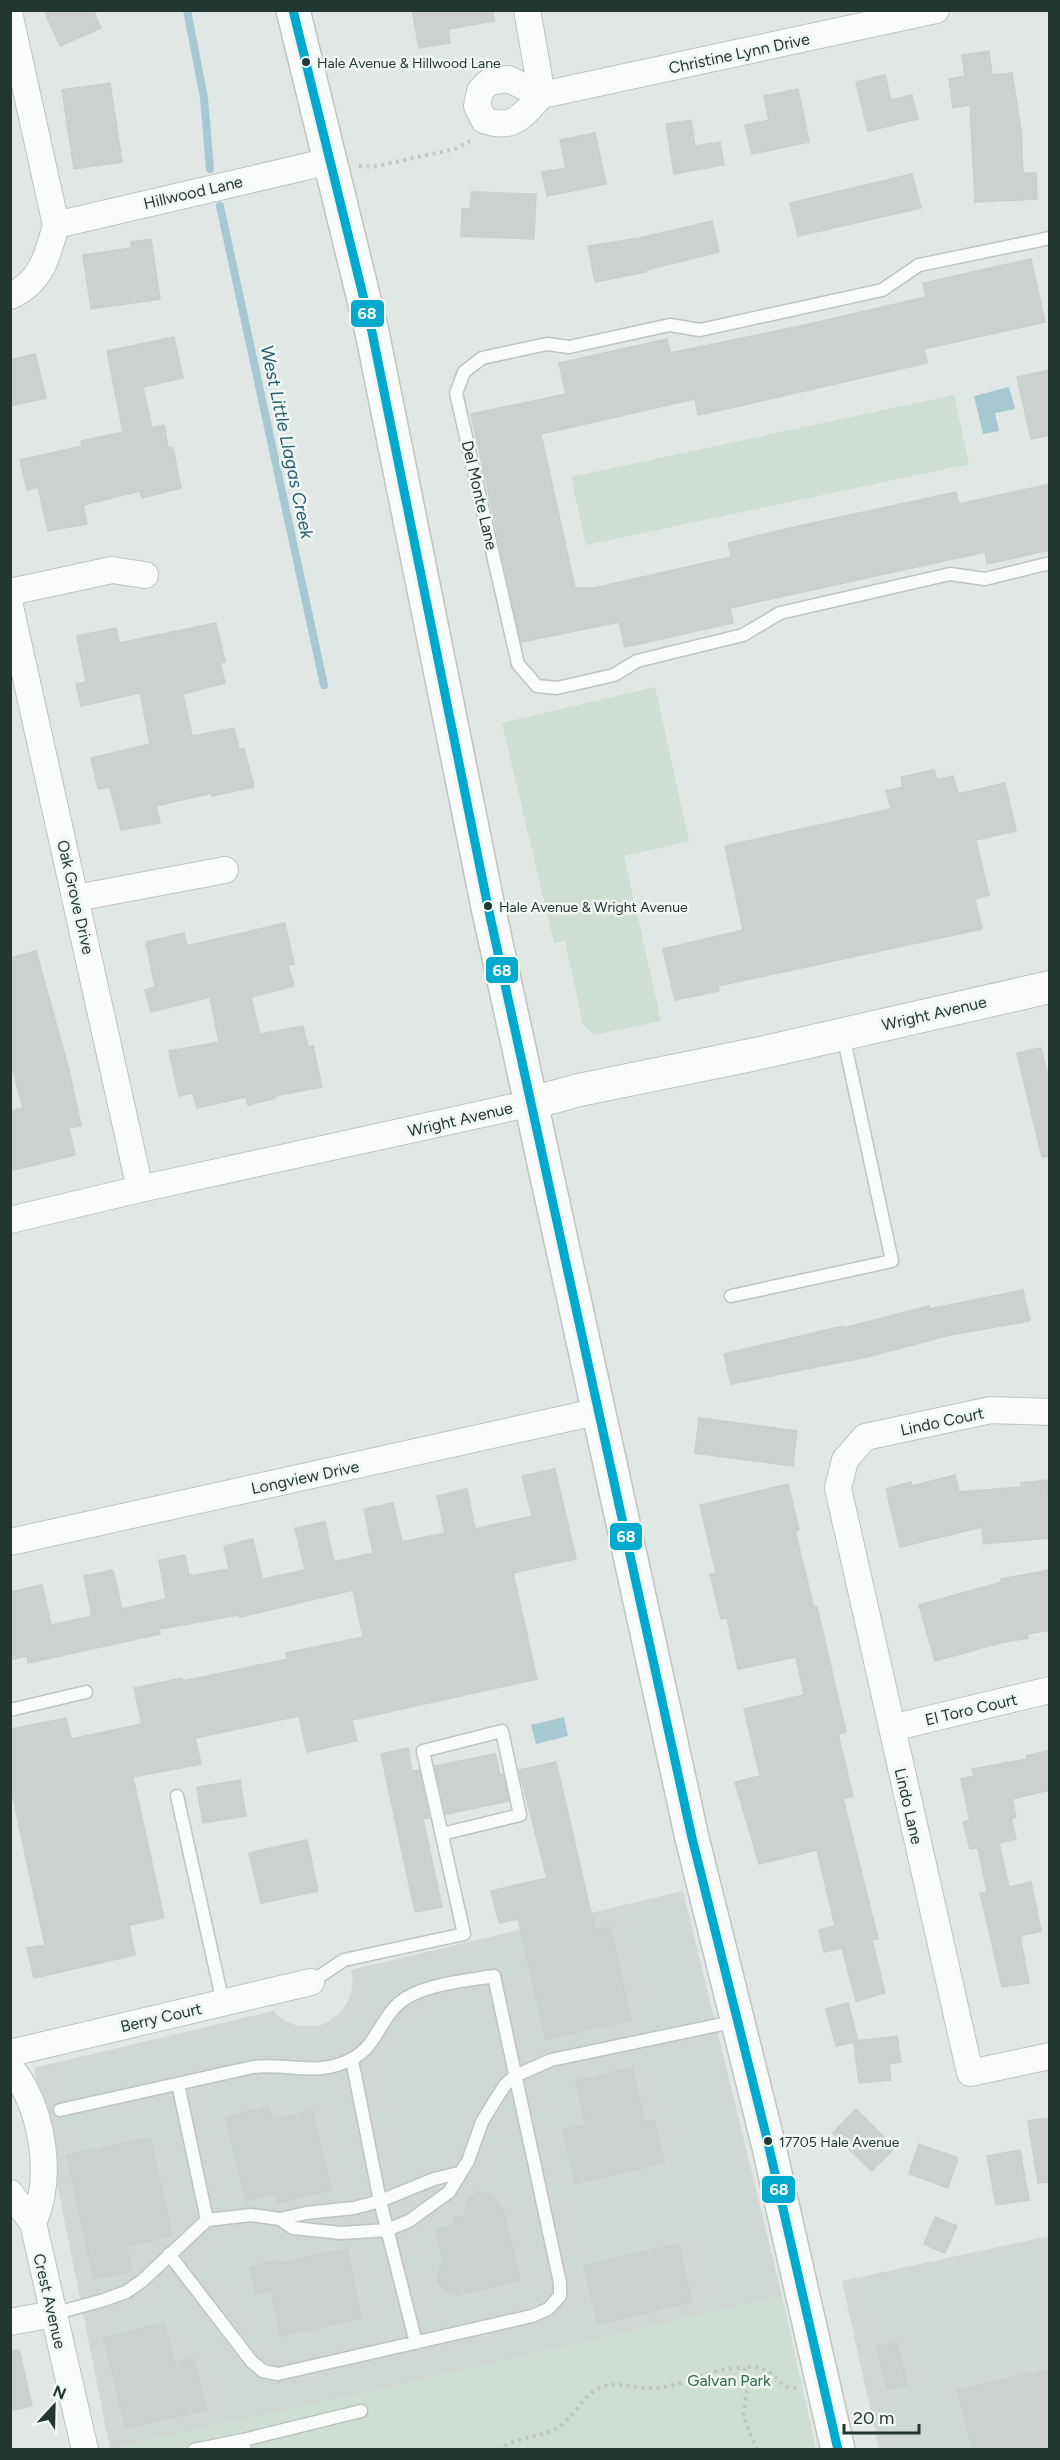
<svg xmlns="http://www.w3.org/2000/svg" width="1060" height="2460" viewBox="0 0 1060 2460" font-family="Figtree,sans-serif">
<rect width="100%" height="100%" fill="#e1e7e4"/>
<!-- built -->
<path fill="#cfd8d4" d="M 683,1891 L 782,2296 L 396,2386 L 110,2449 L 34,2068 L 273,2011 L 284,2020 L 297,2026 L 319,2026 L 329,2021 L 341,2012 L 349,1999 L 353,1984 L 351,1970 Z
M 1049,2236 L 1049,2449 L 879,2449 L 842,2281 Z"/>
<!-- green -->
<path fill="#ccdfd2" d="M 954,395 L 969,464 L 586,545 L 571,477 Z
M 655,687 L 689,841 L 624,856 L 661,1021 L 594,1035 L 583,1024 L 565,941 L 554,943 L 502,723 Z
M 782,2296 L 816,2449 L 110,2449 L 396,2386 Z"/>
<!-- water -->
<path fill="#a6c9d1" d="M 1009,387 L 1015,409 L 995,413 L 999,431 L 983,434 L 974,396 Z
M 564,1717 L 568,1736 L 536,1744 L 531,1725 Z"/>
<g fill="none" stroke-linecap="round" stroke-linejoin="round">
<!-- stream -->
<path stroke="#a6c9d1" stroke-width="8" d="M 187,10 L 204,98 L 210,169
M 220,206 L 324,685"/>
</g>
<!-- building -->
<path fill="#ccd0cf" stroke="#cacfcd" stroke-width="1.5" d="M 44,10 L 93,10 L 101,28 L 60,46 Z
M 412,10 L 493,10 L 494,21 L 448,29 L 450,43 L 419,48 Z
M 989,51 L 992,75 L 1012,73 L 1021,130 L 1023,173 L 1036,173 L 1037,199 L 975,202 L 970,105 L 953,108 L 949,79 L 965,76 L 962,55 Z
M 885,75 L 891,100 L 912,95 L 918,119 L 868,131 L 856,82 Z
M 110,83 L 122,162 L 74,169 L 62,90 Z
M 798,89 L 809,142 L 752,154 L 745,125 L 769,120 L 764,96 Z
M 691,120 L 695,146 L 720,142 L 724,165 L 674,174 L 666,124 Z
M 595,133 L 606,184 L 547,196 L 542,172 L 566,168 L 560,140 Z
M 912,174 L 921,208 L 798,236 L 790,203 Z
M 471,192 L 536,194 L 534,239 L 461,236 L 462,209 L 470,209 Z
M 712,221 L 719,252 L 646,270 L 646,272 L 595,282 L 588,246 L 640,238 Z
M 151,239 L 160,299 L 91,309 L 83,255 L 132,248 L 131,242 Z
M 1031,259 L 1045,322 L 924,349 L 927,363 L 735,407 L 698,415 L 695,399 L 541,434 L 575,588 L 594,588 L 731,557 L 728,543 L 799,526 L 956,492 L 959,504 L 1050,484 L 1050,550 L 987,564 L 985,552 L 730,608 L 733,623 L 625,647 L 619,622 L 521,642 L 471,414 L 566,394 L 559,363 L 667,339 L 670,353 L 805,325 L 926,297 L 923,283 Z
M 174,337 L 183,378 L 143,387 L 152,428 L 164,425 L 168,448 L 173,448 L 181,488 L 142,498 L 140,491 L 83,505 L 87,524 L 48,531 L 38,487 L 27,490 L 20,460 L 82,446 L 81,441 L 123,432 L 107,351 Z
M 35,354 L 46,398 L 10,406 L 10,360 Z
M 1050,370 L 1050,435 L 1031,439 L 1017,377 Z
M 216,623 L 225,662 L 220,663 L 225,683 L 183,694 L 192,736 L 234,728 L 239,749 L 244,749 L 254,787 L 212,796 L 212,793 L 156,806 L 160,823 L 121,830 L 110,787 L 98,789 L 91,758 L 150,744 L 140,693 L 81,706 L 76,684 L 86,682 L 77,636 L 116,628 L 119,643 Z
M 934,770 L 937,780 L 953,776 L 958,794 L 1005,783 L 1016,831 L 976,840 L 989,895 L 975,899 L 982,929 L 718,986 L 719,991 L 675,1000 L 663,949 L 743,930 L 725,846 L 891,809 L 886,791 L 903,787 L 901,777 Z
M 285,923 L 294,964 L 288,965 L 294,986 L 251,997 L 260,1034 L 303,1026 L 308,1047 L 313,1046 L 322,1087 L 275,1096 L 276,1098 L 248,1105 L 246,1097 L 197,1108 L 193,1093 L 179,1096 L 169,1051 L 219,1042 L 210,997 L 151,1012 L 145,990 L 155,987 L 146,942 L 184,933 L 187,946 Z
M 36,951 L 69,1070 L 81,1126 L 69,1128 L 75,1155 L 10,1171 L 10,1111 L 23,1108 L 10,1060 L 10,958 Z
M 1041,1048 L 1050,1085 L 1050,1156 L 1042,1157 L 1017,1053 Z
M 1023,1290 L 1030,1321 L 950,1335 L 867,1357 L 731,1384 L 724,1354 L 843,1326 L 843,1328 L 929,1306 L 929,1309 Z
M 699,1418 L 797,1431 L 793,1466 L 695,1453 Z
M 555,1469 L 576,1559 L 513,1573 L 537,1679 L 352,1720 L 357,1741 L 307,1752 L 299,1716 L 195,1738 L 201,1764 L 133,1777 L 164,1918 L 129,1925 L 135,1955 L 34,1978 L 27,1948 L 45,1945 L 10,1784 L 10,1729 L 66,1718 L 71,1739 L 142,1724 L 134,1688 L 182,1678 L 183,1681 L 288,1659 L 286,1653 L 363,1637 L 353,1590 L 240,1617 L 239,1615 L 159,1629 L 160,1634 L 28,1663 L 27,1656 L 10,1660 L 10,1592 L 42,1585 L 51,1625 L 92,1616 L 84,1576 L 113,1570 L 122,1609 L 166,1599 L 159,1560 L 185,1555 L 189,1576 L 229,1569 L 224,1546 L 253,1539 L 262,1579 L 305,1570 L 295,1528 L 325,1522 L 334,1562 L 373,1553 L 364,1509 L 393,1503 L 402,1542 L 445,1533 L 437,1496 L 467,1489 L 475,1529 L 532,1516 L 522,1476 Z
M 955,1475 L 959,1492 L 1021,1487 L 1021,1483 L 1047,1480 L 1050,1538 L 983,1544 L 982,1527 L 900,1547 L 886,1489 L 911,1482 L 912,1486 Z
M 788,1484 L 799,1530 L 795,1531 L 814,1608 L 817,1607 L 846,1732 L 838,1734 L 853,1796 L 843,1799 L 878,1939 L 872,1940 L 885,1993 L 856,2001 L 842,1948 L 824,1952 L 819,1930 L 835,1926 L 817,1850 L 759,1864 L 735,1782 L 760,1776 L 744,1709 L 804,1695 L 796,1657 L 738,1669 L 727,1618 L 721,1619 L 710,1574 L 716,1573 L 700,1505 Z
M 1050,1570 L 1050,1630 L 1027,1634 L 1028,1638 L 1000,1643 L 935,1661 L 919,1605 L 1002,1582 L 1001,1579 Z
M 408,1748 L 412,1771 L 419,1770 L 429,1818 L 423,1819 L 442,1907 L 415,1912 L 381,1754 Z
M 1050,1750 L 1050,1790 L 1012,1799 L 1016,1817 L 1011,1819 L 1016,1839 L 999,1843 L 1009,1887 L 1031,1882 L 1041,1931 L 1020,1936 L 1029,1983 L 1002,1987 L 980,1893 L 987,1892 L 978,1848 L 970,1849 L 963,1822 L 970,1820 L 961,1779 L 974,1776 L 972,1769 L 1027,1759 L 1026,1756 Z
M 495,1754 L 500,1775 L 503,1774 L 509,1801 L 446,1814 L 435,1766 Z
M 556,1762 L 595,1930 L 610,1927 L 631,2020 L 546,2039 L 518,1919 L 499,1923 L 491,1891 L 547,1878 L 519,1770 Z
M 240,1780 L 246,1816 L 203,1823 L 197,1787 Z
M 307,1840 L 318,1891 L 261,1903 L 249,1853 Z
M 848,2003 L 858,2041 L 855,2041 L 897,2036 L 901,2062 L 889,2064 L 891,2080 L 859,2083 L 854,2042 L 836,2046 L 826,2009 Z
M 632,2068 L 645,2123 L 654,2121 L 664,2163 L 575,2183 L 563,2130 L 586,2125 L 576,2081 Z
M 268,2106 L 272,2121 L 312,2111 L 331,2190 L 278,2203 L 275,2194 L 246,2200 L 226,2117 Z
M 856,2109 L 895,2148 L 871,2171 L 833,2133 Z
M 1050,2118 L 1050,2182 L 1038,2183 L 1028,2121 Z
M 150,2138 L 172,2236 L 126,2246 L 132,2271 L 94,2279 L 67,2155 Z
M 919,2144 L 958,2158 L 948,2188 L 909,2174 Z
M 1020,2150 L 1029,2200 L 996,2205 L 987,2156 Z
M 478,2192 L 491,2194 L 503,2211 L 520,2280 L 456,2295 L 446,2292 L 438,2281 L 440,2268 L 444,2262 L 436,2230 L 455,2225 L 454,2218 L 465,2216 L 468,2199 Z
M 935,2217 L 957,2226 L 945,2253 L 924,2244 Z
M 678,2244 L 692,2302 L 598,2324 L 584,2266 Z
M 347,2249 L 361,2318 L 281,2336 L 271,2291 L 256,2294 L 250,2267 L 277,2261 L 278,2264 Z
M 164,2323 L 174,2363 L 194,2359 L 206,2410 L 126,2428 L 104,2338 Z
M 897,2343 L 907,2385 L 887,2389 L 877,2347 Z
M 19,2350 L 32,2406 L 10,2411 L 10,2351 Z
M 1050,2369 L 1050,2450 L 973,2450 L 958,2390 Z"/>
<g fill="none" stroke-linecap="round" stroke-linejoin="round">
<!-- service casing -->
<g stroke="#bec4c1" stroke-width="15">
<path id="service" d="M 1050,238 L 919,265 L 882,290 L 700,330 L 670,325 L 569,347 L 547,344 L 482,358 L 464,372 L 456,393 L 518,664 L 537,686 L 557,688 L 614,675 L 637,661 L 743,635 L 780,613 L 950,574 L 985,579 L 1050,563
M 731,1296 L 892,1261 L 843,1035
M 10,1710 L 86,1692
M 177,1796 L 223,2003
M 311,1982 L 344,1960 L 464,1934 L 423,1751 L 502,1731 L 520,1815 L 442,1834
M 352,2060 L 380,2201 L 416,2343
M 178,2084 L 207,2220
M 60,2110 L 253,2067 C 283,2063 313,2075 343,2063 C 377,2050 376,2025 398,2004 C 420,1984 466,1981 494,1976 L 560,2283 L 560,2296 L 548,2309 L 532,2316 L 278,2374 L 263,2371 L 252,2362 L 169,2254
M 280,2219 L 293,2228 L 341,2233 L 387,2230 L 409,2221 L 449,2192 L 468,2161 L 482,2122 L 491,2107 L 505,2085 L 515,2076 L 551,2060 L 737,2021
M 53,2314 L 104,2300 L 126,2292 L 142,2281 L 207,2220 L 251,2215 L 280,2219 L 306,2213 L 354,2208 L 380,2201 L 434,2179 L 459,2173
M 243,2440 L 361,2411
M 194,2450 L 243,2440 L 245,2450"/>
</g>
<!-- minor casing -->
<g stroke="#bec4c1" stroke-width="28">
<path id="minor" d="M 527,10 L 542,95
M 10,17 L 56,225 C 48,255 41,283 10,296
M 542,95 L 508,79 L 489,82 L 480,91 L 477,106 L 484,120 C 515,131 522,115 542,95 L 936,10
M 56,225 L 330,161
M 10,592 L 112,570 L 145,575
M 10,606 L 140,1189
M 76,898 L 225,870
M 10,1220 L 140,1189 L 532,1103
M 1050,1412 L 991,1410 L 865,1437 L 845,1460 L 838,1488 L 970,2073 L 1050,2056
M 10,1542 L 600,1411
M 892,1728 L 1050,1690
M 10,2053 L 311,1982
M 10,2067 C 43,2107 54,2177 33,2223
M 10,2193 L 33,2223 L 85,2450
M 10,2322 L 53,2314"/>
</g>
<!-- tertiary casing -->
<g stroke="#bec4c1" stroke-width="34">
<path id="tertiary" d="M 532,1103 L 579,1090 L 756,1054 L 1050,987"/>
</g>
<!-- secondary casing -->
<g stroke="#bec4c1" stroke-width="36">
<path id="secondary" d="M 293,10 L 372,332 L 488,907 L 692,1838 L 768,2143 L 838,2450"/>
</g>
<!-- path -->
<path stroke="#bfc7c4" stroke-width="4" stroke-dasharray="3 4.5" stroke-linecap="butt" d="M 359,166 L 372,167 L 455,149 L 470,141
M 498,2450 C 516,2437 536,2438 554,2430 C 571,2422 580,2399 597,2389 C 615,2379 632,2389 651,2388 C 676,2388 698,2375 721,2370 C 729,2368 737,2368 744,2367
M 757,2450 L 743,2416 L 747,2390 L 744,2367 C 763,2365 773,2373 785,2387 L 796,2388"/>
<!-- service -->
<use href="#service" stroke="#fafbfb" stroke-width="12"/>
<!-- minor -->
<use href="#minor" stroke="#fafbfb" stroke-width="26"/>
<!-- tertiary -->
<use href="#tertiary" stroke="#fafbfb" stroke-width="32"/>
<!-- secondary -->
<use href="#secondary" stroke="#fafbfb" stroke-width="33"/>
<!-- bus-1 casing -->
<g stroke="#eff6f3" stroke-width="14">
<path id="bus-1" d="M 293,10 L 372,332 L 488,907 L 692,1838 L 768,2143 L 838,2450"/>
</g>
<!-- bus-1 -->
<use href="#bus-1" stroke="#00a9ce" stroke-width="9"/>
</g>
<!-- markers -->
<g fill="#223732" stroke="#eff6f3" stroke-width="2">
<circle cx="306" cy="62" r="5"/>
<circle cx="488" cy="906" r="5"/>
<circle cx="768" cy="2141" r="5"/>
</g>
<g text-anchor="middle" stroke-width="5" stroke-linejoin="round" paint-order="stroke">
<!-- bus labels -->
<g font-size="14" fill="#223732" stroke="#eff6f3" text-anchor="start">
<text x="317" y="68">Hale Avenue &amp; Hillwood Lane</text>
<text x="499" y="912">Hale Avenue &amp; Wright Avenue</text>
<text x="779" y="2147">17705 Hale Avenue</text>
</g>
<!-- street labels -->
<g font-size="16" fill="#223732" stroke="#eff6f3">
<text transform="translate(739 53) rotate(-12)" y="6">Christine Lynn Drive</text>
<text transform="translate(193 192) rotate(-13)" y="6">Hillwood Lane</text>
<text transform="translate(480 495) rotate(77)" y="6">Del Monte Lane</text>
<text transform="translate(76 897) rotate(77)" y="6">Oak Grove Drive</text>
<text transform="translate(934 1013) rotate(-13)" y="6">Wright Avenue</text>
<text transform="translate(460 1119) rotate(-13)" y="6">Wright Avenue</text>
<text transform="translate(942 1421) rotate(-12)" y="6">Lindo Court</text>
<text transform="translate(305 1477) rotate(-12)" y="6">Longview Drive</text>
<text transform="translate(971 1709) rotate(-13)" y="6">El Toro Court</text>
<text transform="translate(909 1806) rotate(77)" y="6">Lindo Lane</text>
<text transform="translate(161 2017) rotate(-13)" y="6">Berry Court</text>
<text transform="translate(50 2301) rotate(77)" y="6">Crest Avenue</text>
</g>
<!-- park labels -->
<g font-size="16" fill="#306949" stroke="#eff6f3">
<text x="729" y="2386">Galvan Park</text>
</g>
<!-- water labels -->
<g font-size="18" font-style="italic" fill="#235c6c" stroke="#eff6f3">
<text transform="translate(287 442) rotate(78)" y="6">West Little Llagas Creek</text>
</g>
</g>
<g stroke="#eff6f3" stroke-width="2">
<rect x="350" y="299" width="35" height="29" rx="6" fill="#00a9ce"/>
<rect x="485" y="956" width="34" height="28" rx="6" fill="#00a9ce"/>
<rect x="609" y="1522" width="34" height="29" rx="6" fill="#00a9ce"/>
<rect x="761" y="2175" width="35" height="29" rx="6" fill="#00a9ce"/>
</g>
<g font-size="16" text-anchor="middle" font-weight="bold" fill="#fff">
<text x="367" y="319">68</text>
<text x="502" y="976">68</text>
<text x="626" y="1542">68</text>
<text x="779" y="2195">68</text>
</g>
<!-- border -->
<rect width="1060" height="2460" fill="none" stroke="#223732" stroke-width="24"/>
<!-- north arrow -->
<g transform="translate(54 2406) rotate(22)" stroke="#eff6f3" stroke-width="4.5" paint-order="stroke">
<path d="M0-4.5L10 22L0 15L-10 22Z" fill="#223732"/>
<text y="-9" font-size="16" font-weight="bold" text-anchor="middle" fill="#223732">N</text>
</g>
<!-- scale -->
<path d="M844 2424v9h75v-9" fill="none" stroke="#223732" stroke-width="3"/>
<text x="853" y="2424" font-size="18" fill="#223732" stroke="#eff6f3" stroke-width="4.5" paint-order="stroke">20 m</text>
</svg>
